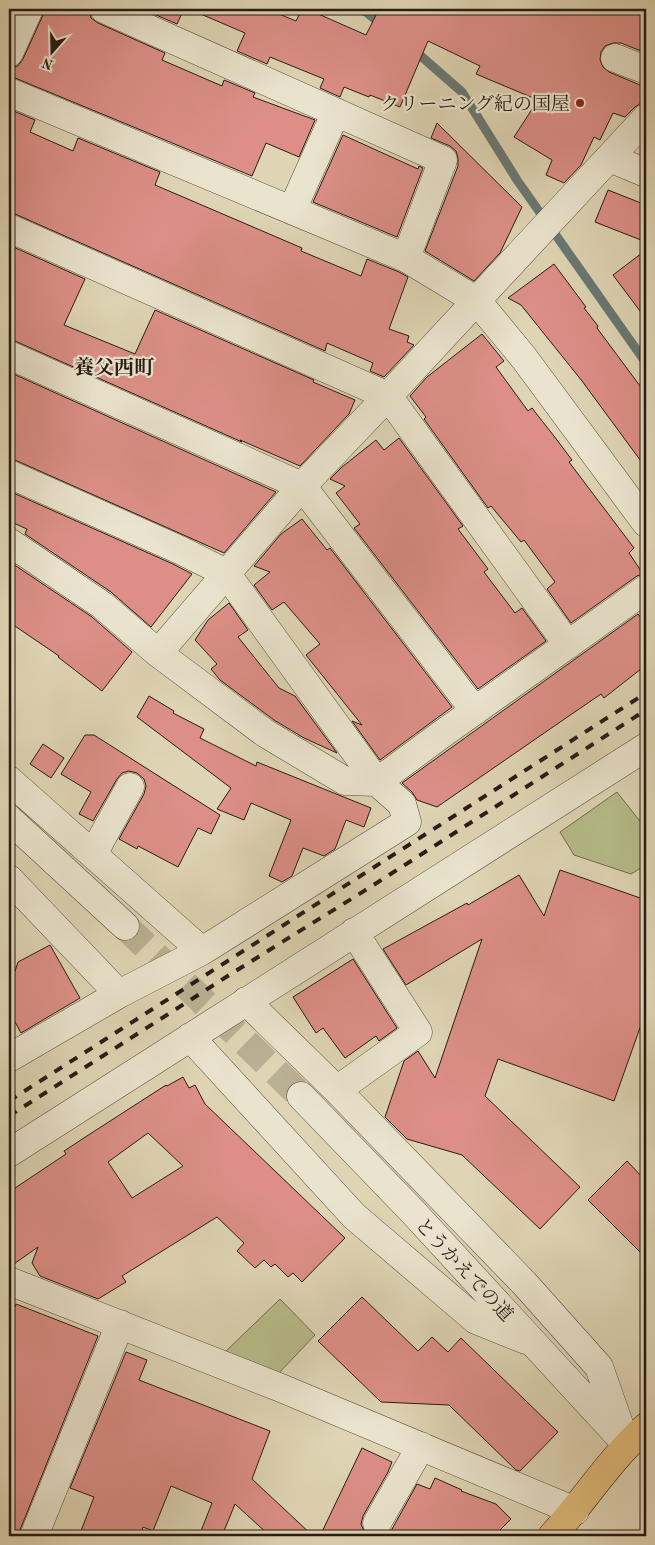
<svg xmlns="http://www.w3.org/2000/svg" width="655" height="1545" viewBox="0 0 655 1545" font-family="'Old Standard TT','Noto Serif JP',serif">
<rect width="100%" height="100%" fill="#dfd5b4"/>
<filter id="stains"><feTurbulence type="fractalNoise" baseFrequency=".004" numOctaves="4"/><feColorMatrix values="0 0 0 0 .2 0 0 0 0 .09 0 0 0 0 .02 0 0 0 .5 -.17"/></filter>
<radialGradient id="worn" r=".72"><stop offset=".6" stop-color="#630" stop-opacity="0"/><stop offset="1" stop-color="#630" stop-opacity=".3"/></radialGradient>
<!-- green -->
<path fill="#b6bc8a" stroke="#6f6c50" d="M 617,792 L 646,829 L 646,865 L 631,874 L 574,855 L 560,832 Z
M 280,1299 L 315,1335 L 278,1374 L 222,1355 Z"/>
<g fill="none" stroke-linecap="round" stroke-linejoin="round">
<!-- stream -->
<path stroke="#697975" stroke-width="9" d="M 359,9 L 366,12 L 382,25
M 414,50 L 462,92 L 517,180 L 646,363"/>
</g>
<!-- building -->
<path fill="#dd8f87" stroke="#281b15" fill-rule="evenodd" d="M 44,9 L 89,9 L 91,18 L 98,23 L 165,53 L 162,60 L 222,86 L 224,80 L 255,93 L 253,97 L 315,120 L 299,157 L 266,143 L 252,176 L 15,78 L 9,77 L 9,68 L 18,66 L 23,59 L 43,15 Z
M 142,9 L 184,9 L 177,24 Z
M 189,9 L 267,9 L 296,21 L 302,9 L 307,9 L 366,35 L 379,9 L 633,9 L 646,13 L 646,53 L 621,43 L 613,43 L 605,46 L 601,52 L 600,60 L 603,67 L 609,72 L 640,85 L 646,85 L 646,103 L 641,103 L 635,107 L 625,117 L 613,113 L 600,140 L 594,137 L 581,165 L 564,183 L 546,175 L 552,160 L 514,137 L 538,100 L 476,74 L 480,66 L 428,41 L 400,107 L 370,95 L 369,97 L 344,87 L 340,97 L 320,88 L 324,79 L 270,57 L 267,64 L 237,51 L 245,33 Z
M 9,109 L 35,120 L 30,132 L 73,151 L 78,138 L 160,172 L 155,185 L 302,248 L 301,251 L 361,276 L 367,259 L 399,272 L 408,277 L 389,329 L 409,336 L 407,342 L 414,345 L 384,377 L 370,371 L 373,363 L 327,343 L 325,351 L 15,214 L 9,213 Z
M 437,123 L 522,207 L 500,253 L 474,281 L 425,251 L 458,166 L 458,158 L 456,151 L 450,146 L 431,138 Z
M 343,135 L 418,169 L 419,166 L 423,168 L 397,237 L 313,202 Z
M 608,190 L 646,205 L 646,242 L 595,222 Z
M 9,245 L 85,279 L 64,325 L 135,354 L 155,310 L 314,380 L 313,382 L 355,400 L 349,414 L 300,466 L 240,440 L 242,442 L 15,341 L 9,340 Z
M 646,250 L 646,319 L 613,275 Z
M 554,264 L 586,307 L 584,308 L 598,326 L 597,328 L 646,394 L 646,468 L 582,381 L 521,305 L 508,298 Z
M 482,334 L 504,361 L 496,367 L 528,411 L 532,408 L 557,440 L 572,460 L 569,462 L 634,548 L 629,553 L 643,574 L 637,576 L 571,623 L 547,589 L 555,582 L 524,540 L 521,542 L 491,506 L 488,508 L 424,419 L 426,417 L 410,396 L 427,377 Z
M 9,372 L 276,492 L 224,553 L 15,460 L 9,459 Z
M 399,438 L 463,526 L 458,529 L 488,569 L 484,572 L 515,613 L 522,608 L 546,641 L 478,689 L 354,528 L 360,524 L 336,493 L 345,486 L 330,479 L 342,467 L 376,440 L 384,450 Z
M 9,491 L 173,564 L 192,574 L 151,627 L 111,592 L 25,534 L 27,529 L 9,521 Z
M 302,519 L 327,550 L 330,548 L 452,707 L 380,760 L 352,721 L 362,725 L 306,655 L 320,644 L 284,602 L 272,610 L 254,585 L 270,572 L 254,566 L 281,534 Z
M 13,564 L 92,617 L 132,652 L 102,691 L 58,657 L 59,656 L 9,622 L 9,574 Z
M 229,603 L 248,630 L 238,637 L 279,688 L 295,696 L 337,753 L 304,738 L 274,720 L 220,680 L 211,669 L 217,664 L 195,640 L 208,620 Z
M 638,614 L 646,625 L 646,665 L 604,698 L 601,694 L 566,718 L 437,807 L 417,800 L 412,792 L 402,783 Z
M 149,696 L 174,711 L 173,713 L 204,729 L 200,738 L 256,766 L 257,762 L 371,808 L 364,827 L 346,820 L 335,849 L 324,856 L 303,848 L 292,876 L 282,882 L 269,876 L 291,820 L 251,803 L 244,820 L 217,809 L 231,788 L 137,717 Z
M 85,735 L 94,735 L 220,815 L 211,834 L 198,828 L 178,867 L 138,846 L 137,849 L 119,839 L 144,794 L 146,786 L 144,779 L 137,773 L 129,771 L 122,773 L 117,779 L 93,821 L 79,814 L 91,792 L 61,774 Z
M 43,744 L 64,758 L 51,778 L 30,764 Z
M 560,870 L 646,900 L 646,1011 L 614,1101 L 498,1059 L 485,1096 L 580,1187 L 540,1229 L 462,1155 L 407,1139 L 385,1117 L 404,1061 L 418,1051 L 435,1078 L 482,939 L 406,985 L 383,949 L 467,903 L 468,905 L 519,875 L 544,916 Z
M 50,945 L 80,998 L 21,1033 L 9,1011 L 9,989 L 18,962 Z
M 353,959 L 397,1028 L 379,1041 L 376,1036 L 345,1058 L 323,1028 L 316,1033 L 293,997 Z
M 183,1077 L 189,1088 L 195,1085 L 205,1104 L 345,1238 L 302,1282 L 293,1273 L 288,1277 L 275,1264 L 271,1267 L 264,1260 L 255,1268 L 237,1251 L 244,1243 L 217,1217 L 122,1276 L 126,1282 L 98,1299 L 40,1276 L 32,1263 L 38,1247 L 11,1266 L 9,1266 L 9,1192 L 66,1154 L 64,1151 L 90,1134 L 166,1085 L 167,1086 ZM 148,1133 L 183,1166 L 132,1198 L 108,1162 Z
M 627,1161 L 646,1181 L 646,1258 L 588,1200 Z
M 362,1297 L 418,1351 L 432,1337 L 448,1352 L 461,1338 L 558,1432 L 520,1471 L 516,1470 L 449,1405 L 381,1402 L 318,1341 Z
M 16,1304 L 98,1336 L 20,1530 L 19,1536 L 9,1536 L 9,1323 Z
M 126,1352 L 147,1360 L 139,1380 L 270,1431 L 252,1479 L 313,1536 L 270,1536 L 235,1504 L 222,1536 L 199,1536 L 212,1503 L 171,1486 L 153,1531 L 143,1527 L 140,1536 L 79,1536 L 94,1497 L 70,1488 Z
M 362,1448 L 392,1462 L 388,1472 L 363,1516 L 361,1524 L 364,1531 L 369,1536 L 320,1536 Z
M 435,1478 L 462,1490 L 461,1491 L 496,1504 L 511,1519 L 494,1536 L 385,1536 L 391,1531 L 417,1484 L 430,1489 Z"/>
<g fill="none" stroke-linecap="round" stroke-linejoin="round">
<!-- minor-tunnel -->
<path stroke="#bab094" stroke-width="28" stroke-dasharray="28 14" stroke-linecap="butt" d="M 125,926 L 301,1096"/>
<!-- minor casing -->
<g stroke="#564a3d" stroke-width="29">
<path id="minor" d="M 104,9 L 443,160 L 406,258 L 477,301 L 524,358 L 646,523
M 9,53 L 29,9
M 615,58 L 646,70
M 9,92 L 406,258
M 610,158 L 646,173
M 292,210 L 336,112
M 9,228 L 388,396 L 568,645
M 9,355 L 302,486 L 475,711
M 9,474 L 180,550 L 226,573 L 377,782 L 442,734 L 646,589
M 9,542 L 102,605 L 158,653 L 265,733 L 345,781 L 377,782 L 402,804 L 407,822 L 202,951 L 119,994 L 9,1058
M 158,653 L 302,486 L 388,396 L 646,118
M 9,780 L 202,951
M 9,819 L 125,926
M 93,854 L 130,787
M 9,879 L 119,994
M 246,1001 L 337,1090 L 524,1283 L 599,1367 L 626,1444
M 190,1037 L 354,1216 L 476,1320 L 526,1340
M 337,1090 L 418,1032 L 354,932
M 301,1096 L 413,1212 L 619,1436
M 9,1153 L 646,747
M 9,1281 L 281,1388 L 575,1511
M 377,1523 L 421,1446
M 34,1536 L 120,1324"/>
</g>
<!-- major casing -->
<g stroke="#281b15" stroke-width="29">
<path id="major" d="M 552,1536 C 584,1501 610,1459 646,1427"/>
</g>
<!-- minor -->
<use href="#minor" stroke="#eae4ce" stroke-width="28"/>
<!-- major -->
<use href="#major" stroke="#e0ba7a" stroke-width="28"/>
<!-- rail -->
<path stroke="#281b15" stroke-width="4" stroke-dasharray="9 9" stroke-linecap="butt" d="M 9,1101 L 646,693
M 9,1116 L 234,972 L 372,886 L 646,710"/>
</g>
<!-- markers -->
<circle fill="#8f2418" stroke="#eae4ce" stroke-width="2" cx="580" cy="103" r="5"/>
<g text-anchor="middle" stroke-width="4.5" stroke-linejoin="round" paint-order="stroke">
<!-- poi labels -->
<g font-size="19" fill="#281b15" stroke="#eae4ce" text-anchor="end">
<text x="570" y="110">クリーニング紀の国屋</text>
</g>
<!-- street labels -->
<g font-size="19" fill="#281b15" stroke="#eae4ce">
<text transform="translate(465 1269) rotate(47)" y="7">とうかえでの道</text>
</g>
<!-- neighbourhood labels -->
<g font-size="20" font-weight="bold" fill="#281b15" stroke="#eae4ce">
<text x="114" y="374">養父西町</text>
</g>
</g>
<!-- margin -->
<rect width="655" height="1545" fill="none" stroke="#dfd5b4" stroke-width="30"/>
<rect x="10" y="10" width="635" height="1525" fill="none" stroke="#281b15" stroke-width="2.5"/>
<rect x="15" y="15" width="625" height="1515" fill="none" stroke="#281b15"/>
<!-- north arrow -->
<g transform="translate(52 52) rotate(200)" stroke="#eae4ce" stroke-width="4" paint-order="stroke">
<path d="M0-4L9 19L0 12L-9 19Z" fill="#281b15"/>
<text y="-8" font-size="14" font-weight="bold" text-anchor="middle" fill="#281b15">N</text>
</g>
<rect width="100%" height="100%" filter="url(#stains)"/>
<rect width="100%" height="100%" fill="url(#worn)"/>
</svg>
